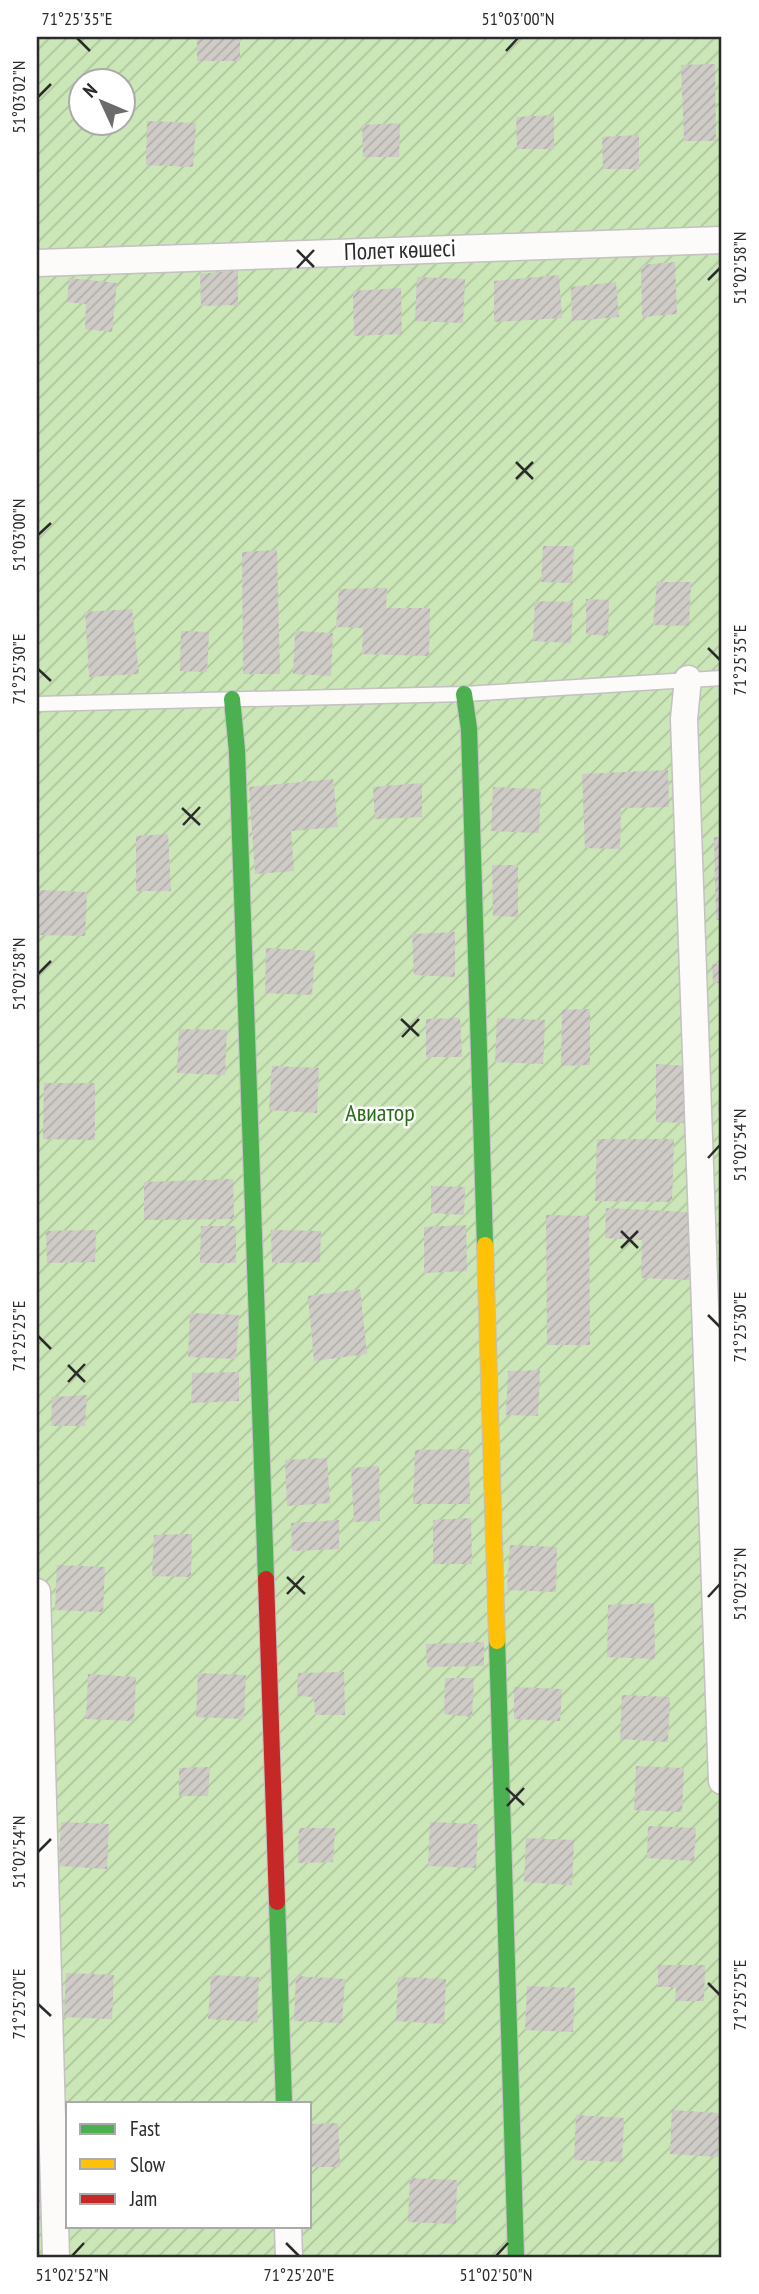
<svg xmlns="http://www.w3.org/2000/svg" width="759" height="2294" viewBox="0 0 759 2294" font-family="'PT Sans Narrow',sans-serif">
<defs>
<pattern id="garden-furrows" width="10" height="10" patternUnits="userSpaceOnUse" patternTransform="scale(1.75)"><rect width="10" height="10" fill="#cbe6b7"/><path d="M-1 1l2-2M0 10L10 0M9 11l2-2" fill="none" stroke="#aec59e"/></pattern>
<pattern id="building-hatch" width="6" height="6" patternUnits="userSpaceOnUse" patternTransform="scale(1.75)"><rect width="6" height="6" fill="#cfcbc7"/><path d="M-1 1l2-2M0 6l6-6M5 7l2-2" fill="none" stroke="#b2aeab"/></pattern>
</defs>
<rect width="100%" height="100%" fill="#eae5e0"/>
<!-- garden -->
<path fill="url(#garden-furrows)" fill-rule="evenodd" d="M 37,37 L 722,37 L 722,2257 L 37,2257 ZM 80,80 L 122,80 L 122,122 L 80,122 ZM 68,2103 L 310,2103 L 310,2226 L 68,2226 Z"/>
<!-- building -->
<path fill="url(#building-hatch)" d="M 197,37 L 240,37 L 240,61 L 197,61 Z
M 715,64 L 716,141 L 684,141 L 681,65 Z
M 554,115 L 554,149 L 517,149 L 516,117 Z
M 147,121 L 196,123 L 193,167 L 146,165 Z
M 400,123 L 399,157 L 363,157 L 362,125 Z
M 639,135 L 639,169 L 603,169 L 602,137 Z
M 675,262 L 677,314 L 642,317 L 641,265 Z
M 238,270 L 238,305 L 201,306 L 200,274 Z
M 559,275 L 562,318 L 494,322 L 494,281 Z
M 417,277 L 465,279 L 463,323 L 415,321 Z
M 69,278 L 117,283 L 112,332 L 85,329 L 86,304 L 67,302 Z
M 616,282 L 619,317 L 572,321 L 571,287 Z
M 401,288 L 402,334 L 354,336 L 353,291 Z
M 543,546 L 574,546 L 572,583 L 541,582 Z
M 277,550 L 280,674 L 243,674 L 242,552 Z
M 657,582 L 691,582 L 689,626 L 653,625 Z
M 387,588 L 386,608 L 430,608 L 429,656 L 362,654 L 363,628 L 336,627 L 339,589 Z
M 586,599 L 609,600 L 608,636 L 586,634 Z
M 535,601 L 573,602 L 571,643 L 533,641 Z
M 132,609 L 139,674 L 89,677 L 85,612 Z
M 181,631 L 209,632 L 207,672 L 180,671 Z
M 295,631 L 333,633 L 331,676 L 293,674 Z
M 668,770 L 669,807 L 621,808 L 620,849 L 585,848 L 582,774 Z
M 333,779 L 338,827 L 291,831 L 294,871 L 255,874 L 249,787 Z
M 422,783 L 422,817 L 375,819 L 373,787 Z
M 493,787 L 541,789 L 539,833 L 491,831 Z
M 168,834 L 171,891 L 136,891 L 136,836 Z
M 714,837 L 722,837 L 722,920 L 716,920 Z
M 492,865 L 518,865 L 518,917 L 493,916 Z
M 39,890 L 87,892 L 85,936 L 37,935 Z
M 455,932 L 455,977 L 414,975 L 412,934 Z
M 266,948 L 315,951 L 312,995 L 265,993 Z
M 712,964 L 722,964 L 722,983 L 713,983 Z
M 590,1009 L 590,1065 L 561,1066 L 562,1010 Z
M 460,1018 L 462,1057 L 426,1057 L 426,1019 Z
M 497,1018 L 545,1020 L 543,1064 L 495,1062 Z
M 179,1029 L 227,1030 L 225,1075 L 177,1073 Z
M 656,1064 L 688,1066 L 687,1123 L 656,1122 Z
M 272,1066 L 319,1068 L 317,1113 L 269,1110 Z
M 720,1078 L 722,1078 L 722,1112 L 718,1112 Z
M 44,1083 L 95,1083 L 95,1140 L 43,1139 Z
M 597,1139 L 674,1139 L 672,1202 L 595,1201 Z
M 233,1179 L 234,1219 L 144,1220 L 144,1182 Z
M 431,1186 L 465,1187 L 464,1215 L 431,1213 Z
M 606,1208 L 689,1212 L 689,1280 L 641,1278 L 642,1240 L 605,1238 Z
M 546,1215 L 589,1216 L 590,1345 L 547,1345 Z
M 466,1225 L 467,1271 L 424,1273 L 424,1227 Z
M 201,1226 L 236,1226 L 236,1263 L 200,1263 Z
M 96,1230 L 95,1262 L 47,1263 L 46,1231 Z
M 271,1230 L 321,1231 L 320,1262 L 272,1263 Z
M 360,1289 L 367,1354 L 314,1361 L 308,1296 Z
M 190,1313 L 239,1315 L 236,1359 L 188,1357 Z
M 540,1370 L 538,1416 L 506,1415 L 508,1371 Z
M 239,1372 L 239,1401 L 191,1403 L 192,1373 Z
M 87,1395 L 85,1426 L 51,1426 L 52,1397 Z
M 469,1449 L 470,1504 L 413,1504 L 415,1450 Z
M 327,1458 L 330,1503 L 287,1506 L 285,1460 Z
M 379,1466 L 380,1521 L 354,1522 L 351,1468 Z
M 471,1518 L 472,1564 L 433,1564 L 433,1520 Z
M 339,1520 L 339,1549 L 292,1551 L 291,1523 Z
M 192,1534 L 191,1577 L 152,1576 L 154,1535 Z
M 510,1545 L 557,1547 L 556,1592 L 507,1590 Z
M 57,1565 L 105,1567 L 103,1612 L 55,1610 Z
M 654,1603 L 655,1659 L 607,1657 L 608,1605 Z
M 484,1642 L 484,1666 L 427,1667 L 426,1644 Z
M 344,1672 L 345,1715 L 315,1715 L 314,1697 L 297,1696 L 298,1673 Z
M 198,1673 L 246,1675 L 244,1719 L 196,1717 Z
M 88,1674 L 136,1677 L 134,1721 L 86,1719 Z
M 445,1678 L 474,1678 L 472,1717 L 444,1714 Z
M 514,1687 L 562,1689 L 560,1721 L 514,1719 Z
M 622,1695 L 670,1697 L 668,1742 L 620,1739 Z
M 636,1766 L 684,1768 L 682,1812 L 634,1810 Z
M 210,1767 L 208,1796 L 179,1796 L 179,1768 Z
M 61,1822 L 109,1824 L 107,1869 L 59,1866 Z
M 430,1822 L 478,1824 L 476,1868 L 428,1866 Z
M 648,1826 L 696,1828 L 694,1861 L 647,1858 Z
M 299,1828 L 335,1828 L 333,1862 L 298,1863 Z
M 526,1838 L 574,1840 L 572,1885 L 524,1882 Z
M 658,1965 L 705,1965 L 704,2001 L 675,2001 L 676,1987 L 658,1987 Z
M 66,1973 L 114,1975 L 112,2019 L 64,2017 Z
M 211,1975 L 259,1977 L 257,2022 L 208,2019 Z
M 296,1976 L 345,1979 L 342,2023 L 294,2021 Z
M 398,1977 L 446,1979 L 444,2024 L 396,2021 Z
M 527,1986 L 575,1988 L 573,2032 L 525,2030 Z
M 672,2110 L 720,2113 L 718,2157 L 670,2154 Z
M 576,2115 L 624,2118 L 622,2162 L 574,2160 Z
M 338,2123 L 340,2167 L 310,2167 L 310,2124 Z
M 410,2178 L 457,2180 L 456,2224 L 408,2222 Z"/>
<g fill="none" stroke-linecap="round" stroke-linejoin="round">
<!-- lane casing -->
<g stroke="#c3c1c2" stroke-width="17">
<path id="lane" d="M 37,704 L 464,694 L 722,678"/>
</g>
<!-- street casing -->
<g stroke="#c3c1c2" stroke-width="29">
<path id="street" d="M 37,263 L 722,240
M 688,679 L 684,719 L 722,1781
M 37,1592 L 56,2257
M 288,2226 L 289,2257"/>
</g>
<!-- fast casing -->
<g stroke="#c3c1c2" stroke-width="18">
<path id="fast" d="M 464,694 L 469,729 L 485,1245
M 232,699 L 237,751 L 266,1579
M 497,1641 L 516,2257
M 277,1902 L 284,2103"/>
</g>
<!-- slow casing -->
<g stroke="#c3c1c2" stroke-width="18">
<path id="slow" d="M 485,1245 L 497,1641"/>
</g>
<!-- jam casing -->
<g stroke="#c3c1c2" stroke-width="18">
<path id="jam" d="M 266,1579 L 277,1902"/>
</g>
<!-- lane -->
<use href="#lane" stroke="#fcfbfa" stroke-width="14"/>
<!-- street -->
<use href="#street" stroke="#fcfbfa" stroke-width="26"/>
<!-- fast -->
<use href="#fast" stroke="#4caf50" stroke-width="16"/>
<!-- slow -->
<use href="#slow" stroke="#ffc107" stroke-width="16"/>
<!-- jam -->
<use href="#jam" stroke="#c62828" stroke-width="16"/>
</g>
<!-- ticks -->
<path fill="none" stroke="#2b2b2b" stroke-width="2.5" d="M 77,38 L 90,51M 506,51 L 518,38M 38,97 L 51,84M 297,250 L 314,267M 297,268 L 314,250M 708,280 L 720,268M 516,462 L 533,479M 516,479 L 533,462M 38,535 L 51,523M 708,648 L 720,660M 38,669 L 51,681M 182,808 L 200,825M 183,825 L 200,807M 38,974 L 51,961M 401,1019 L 419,1036M 402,1037 L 419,1019M 708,1158 L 720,1145M 621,1231 L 638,1248M 621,1248 L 638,1231M 708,1315 L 720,1327M 38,1336 L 51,1349M 68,1365 L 85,1382M 68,1382 L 85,1364M 287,1577 L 305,1594M 287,1594 L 304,1576M 708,1597 L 720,1584M 506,1788 L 524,1805M 507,1806 L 524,1788M 38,1852 L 51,1839M 708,1983 L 720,1995M 38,2004 L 51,2016M 286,2243 L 299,2256M 72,2256 L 84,2243M 496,2256 L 508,2243"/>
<g text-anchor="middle" stroke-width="5" stroke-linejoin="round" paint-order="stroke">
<!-- street labels -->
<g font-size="24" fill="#2b2b2b" stroke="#fff">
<text transform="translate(400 250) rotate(-2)" y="8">Полет көшесі</text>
</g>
<!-- park labels -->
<g font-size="24" fill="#286d16" stroke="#fff">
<text x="380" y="1121">Авиатор</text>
</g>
</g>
<!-- border -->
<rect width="759" height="2294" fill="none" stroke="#ffffff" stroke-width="77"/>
<!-- legend -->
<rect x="66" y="2102" width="245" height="126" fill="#ffffff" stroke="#aaaaaa" stroke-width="2"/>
<rect x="80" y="2124" width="35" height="10" fill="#4caf50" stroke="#aaaaaa" stroke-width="2"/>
<text x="130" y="2136" font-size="21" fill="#2b2b2b">Fast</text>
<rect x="80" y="2159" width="35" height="10" fill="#ffc107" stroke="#aaaaaa" stroke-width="2"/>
<text x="130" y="2172" font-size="21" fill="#2b2b2b">Slow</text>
<rect x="80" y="2194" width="35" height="10" fill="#c62828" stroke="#aaaaaa" stroke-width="2"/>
<text x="130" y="2206" font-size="21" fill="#2b2b2b">Jam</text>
<!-- north arrow -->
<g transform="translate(102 102) rotate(314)"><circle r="33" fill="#ffffff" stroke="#aaaaaa" stroke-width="2"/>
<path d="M0-5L12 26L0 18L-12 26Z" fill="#6e6c6a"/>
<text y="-10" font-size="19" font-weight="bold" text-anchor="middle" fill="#2b2b2b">N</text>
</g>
<rect x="38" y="38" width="682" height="2218" fill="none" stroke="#2b2b2b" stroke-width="2.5"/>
<g font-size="18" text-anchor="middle" fill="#2b2b2b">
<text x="77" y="25">71°25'35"E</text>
<text x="518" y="25">51°03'00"N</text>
<text transform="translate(19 97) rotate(-90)" y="6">51°03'02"N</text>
<text transform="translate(740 268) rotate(-90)" y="6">51°02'58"N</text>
<text transform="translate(19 535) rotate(-90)" y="6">51°03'00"N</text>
<text transform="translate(740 660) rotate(-90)" y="6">71°25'35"E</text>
<text transform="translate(19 669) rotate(-90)" y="6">71°25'30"E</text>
<text transform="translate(19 974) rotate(-90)" y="6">51°02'58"N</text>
<text transform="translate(740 1145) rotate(-90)" y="6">51°02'54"N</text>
<text transform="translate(740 1327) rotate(-90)" y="6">71°25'30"E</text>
<text transform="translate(19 1336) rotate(-90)" y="6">71°25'25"E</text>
<text transform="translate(740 1584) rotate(-90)" y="6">51°02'52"N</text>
<text transform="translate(19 1852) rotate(-90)" y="6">51°02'54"N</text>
<text transform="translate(740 1995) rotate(-90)" y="6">71°25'25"E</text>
<text transform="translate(19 2004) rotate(-90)" y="6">71°25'20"E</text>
<text x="72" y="2281">51°02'52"N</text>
<text x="299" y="2281">71°25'20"E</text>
<text x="496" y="2281">51°02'50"N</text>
</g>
</svg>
